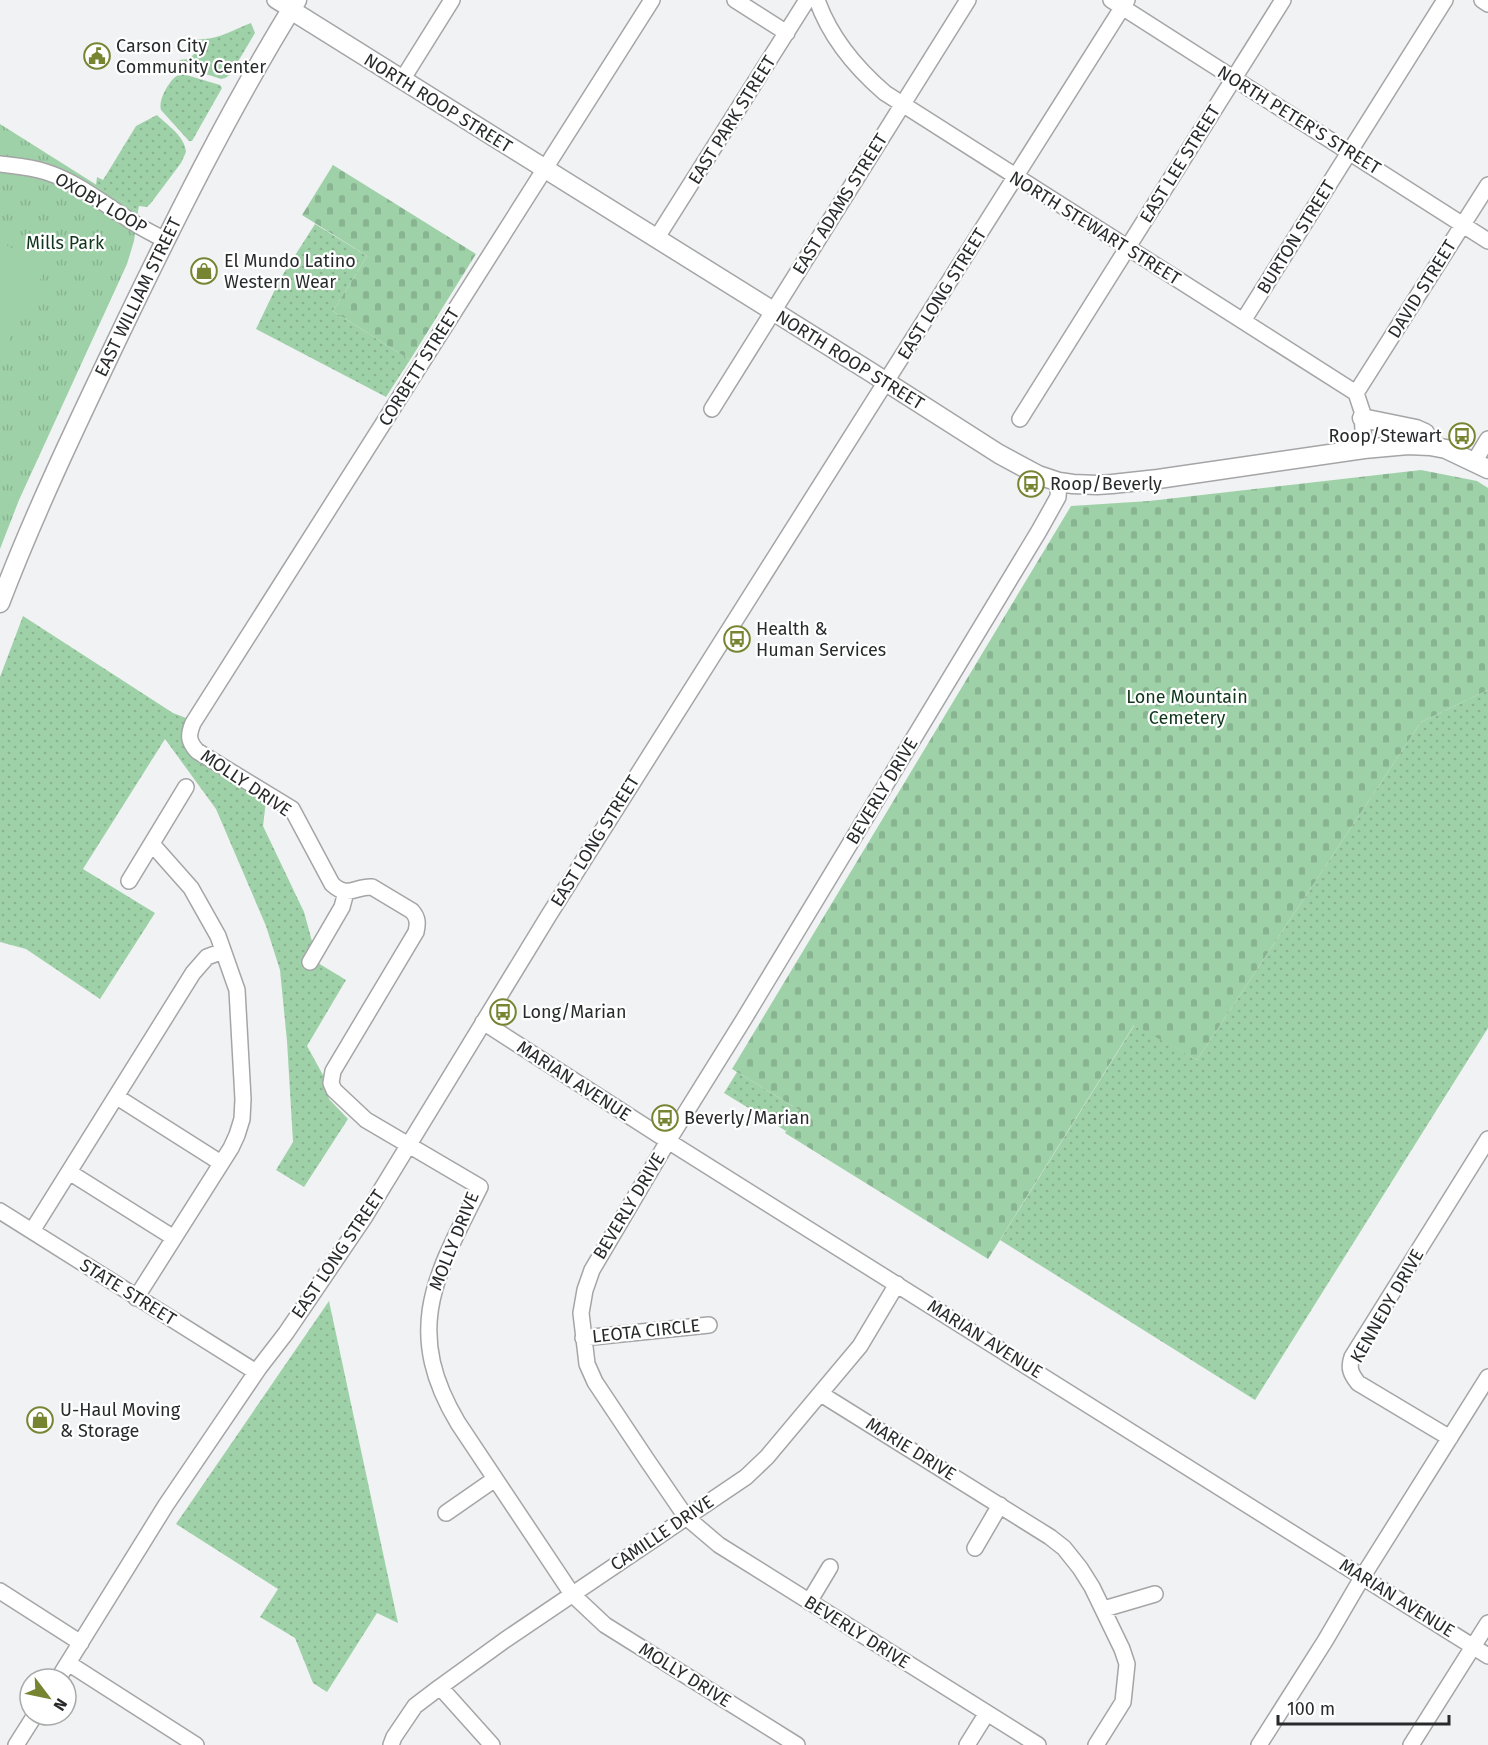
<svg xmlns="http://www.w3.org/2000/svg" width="1488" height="1745" viewBox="0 0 1488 1745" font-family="'Fira Sans',sans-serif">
<defs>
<pattern id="grass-dots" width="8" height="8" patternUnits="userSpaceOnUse" patternTransform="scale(1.5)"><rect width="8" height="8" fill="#9fd1a8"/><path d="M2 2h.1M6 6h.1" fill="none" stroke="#89b491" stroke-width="1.8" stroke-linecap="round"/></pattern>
<pattern id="cemetery-stones" width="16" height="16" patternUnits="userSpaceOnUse" patternTransform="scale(1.5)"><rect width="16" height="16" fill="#9fd1a8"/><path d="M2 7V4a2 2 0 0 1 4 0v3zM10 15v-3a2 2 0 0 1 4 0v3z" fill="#89b491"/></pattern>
<pattern id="park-tufts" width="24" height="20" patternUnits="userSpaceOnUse" patternTransform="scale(1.5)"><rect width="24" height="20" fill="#9fd1a8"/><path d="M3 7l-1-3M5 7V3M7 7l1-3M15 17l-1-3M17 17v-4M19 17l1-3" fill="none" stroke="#89b491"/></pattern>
</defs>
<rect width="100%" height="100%" fill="#f1f2f4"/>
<!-- grass -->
<path fill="url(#grass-dots)" d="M 251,23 L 255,33 L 230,75 L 225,78 L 221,79 L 182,66 L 179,60 L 189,59 L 196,52 L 196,39 C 217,41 232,30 251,23 Z
M 183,74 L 220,85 L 222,88 L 192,141 L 189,141 L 161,110 C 158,101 167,85 174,78 C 177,75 180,75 183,74 Z
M 157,115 C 167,125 185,136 186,152 L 181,163 L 151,203 L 147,207 L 139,206 L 138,211 L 96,185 L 97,177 L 103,180 L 136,126 Z
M 315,224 L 367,256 L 333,311 L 410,360 L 386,397 L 256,329 L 280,279 Z
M 23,616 L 173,713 L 186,718 L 182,731 L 186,743 L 266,801 L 263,826 L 304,912 L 318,963 L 346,980 L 307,1046 L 323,1075 L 329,1099 L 348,1119 L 304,1187 L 276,1170 L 293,1142 L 287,1041 L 280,970 L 266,926 L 216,809 L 165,739 L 83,869 L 155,913 L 100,999 L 26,949 L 0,942 L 0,677 Z
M 1488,690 L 1488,1028 L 1255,1400 L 1000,1240 L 1135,1024 L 1197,1060 L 1421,722 Z
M 737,1072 L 799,1110 L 786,1131 L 724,1093 Z
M 329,1301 L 398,1623 L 377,1613 L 327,1692 L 313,1683 L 295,1638 L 260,1617 L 278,1589 L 176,1524 Z"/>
<!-- cemetery -->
<path fill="url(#cemetery-stones)" d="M 333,165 L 476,254 L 410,360 L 333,311 L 367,256 L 302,215 Z
M 1421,470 L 1477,481 L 1488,488 L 1488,690 L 1421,722 L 1197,1060 L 1134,1025 L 988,1259 L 785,1133 L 799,1110 L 732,1069 L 1071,506 L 1149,501 Z"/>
<!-- park -->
<path fill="url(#park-tufts)" d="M 0,124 L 138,211 L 134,241 L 127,264 L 19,500 L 0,549 Z"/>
<!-- pitch -->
<path fill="#9fd1a8" d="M 0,242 L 47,266 L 0,357 Z"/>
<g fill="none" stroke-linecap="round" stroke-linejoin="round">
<!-- minor casing -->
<g stroke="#a5a5a7" stroke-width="18">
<path id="minor" d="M 275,0 L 291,10
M 652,0 L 193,723 C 188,735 188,741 197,751 L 292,809 L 332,884 C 348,899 355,886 372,887 L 412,911 C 418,918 418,923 416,932 L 333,1071 L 331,1083 L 334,1090 L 366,1120 L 480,1187 C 436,1275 402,1329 458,1423 L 572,1594 L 605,1625 L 797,1745
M 735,0 L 787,33
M 817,0 C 830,37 856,68 885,93 L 1356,393 L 1362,411 L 1364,449
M 1111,0 L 1488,241
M 1482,0 L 1488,4
M 402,80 L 452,0
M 0,164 C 16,166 31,167 46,172 C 77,182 101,202 128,219 C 139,227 152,233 165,240
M 656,239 L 807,0
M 1243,321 L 1445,0
M 1356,393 L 1488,185
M 712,409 L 968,0
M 1020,419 L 1283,0
M 1474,462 L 1488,439
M 129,881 L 186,787
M 310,962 L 342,907 L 346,892
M 483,1022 L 668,1141 L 1488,1656
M 117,1097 L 221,1163
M 69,1172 L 174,1238
M 0,1211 L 256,1372
M 32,1231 L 193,973 L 207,957 L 223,951
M 136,1298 L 231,1148 L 237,1135 L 242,1119 L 243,1099 L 237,990 L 218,936 L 191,888 L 152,844
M 583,1338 L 709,1325
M 821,1394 L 1050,1537 L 1064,1548 L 1080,1568 L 1092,1587 L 1122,1649 L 1127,1664 L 1123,1702 L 1096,1745
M 1450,1438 L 1358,1383 C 1351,1374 1348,1368 1352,1357 L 1488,1139
M 446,1513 L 495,1479
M 975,1548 L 1000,1505
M 0,1591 L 81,1643
M 809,1602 L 830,1567
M 1104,1609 L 1155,1594
M 68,1663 L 196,1745
M 58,1679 L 166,1505 L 259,1368 L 286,1333 L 364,1218 L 549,915 L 1127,0
M 440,1687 L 492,1745
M 16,1745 L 35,1715
M 391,1745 L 394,1737 L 415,1706 L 440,1687 L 505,1640 L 746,1477 L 767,1457 L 860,1346 L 897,1284
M 967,1745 L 987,1713
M 1038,1745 L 719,1545 L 686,1517 L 647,1460 L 595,1382 L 587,1364 L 581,1313 L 585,1290 L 592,1270 L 668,1141 L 744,1019 L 1039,531 L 1058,497 L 1059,482
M 1259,1745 L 1325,1641 L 1363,1576 L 1488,1377
M 1411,1745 L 1488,1623"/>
</g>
<!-- major casing -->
<g stroke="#a5a5a7" stroke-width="21">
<path id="major" d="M 291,10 L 869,371 L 999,454 L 1038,475 L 1059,482 L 1073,484 L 1097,485 L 1112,484 L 1158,479 L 1364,449 L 1408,445 L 1430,446 L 1446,449 L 1488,469
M 1362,418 L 1416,429 L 1425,433 L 1430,446
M 0,603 C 34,514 75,428 116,342 C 172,225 229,110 297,0"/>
</g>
<!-- minor -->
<use href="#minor" stroke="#fff" stroke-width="15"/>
<!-- major -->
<use href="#major" stroke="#fff" stroke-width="18"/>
</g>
<!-- icons -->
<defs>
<g id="civic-ring" transform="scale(1.35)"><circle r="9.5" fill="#fff" stroke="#778431" stroke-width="1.5"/><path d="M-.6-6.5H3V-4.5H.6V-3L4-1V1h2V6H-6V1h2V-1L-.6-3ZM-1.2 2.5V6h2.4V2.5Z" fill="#778431"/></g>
<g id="shop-ring" transform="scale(1.35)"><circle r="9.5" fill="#fff" stroke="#778431" stroke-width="1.5"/><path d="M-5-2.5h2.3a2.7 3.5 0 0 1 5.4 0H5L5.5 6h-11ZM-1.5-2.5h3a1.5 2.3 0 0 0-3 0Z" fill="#778431"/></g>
<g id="bus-ring" transform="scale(1.35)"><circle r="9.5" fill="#fff" stroke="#778431" stroke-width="1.5"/><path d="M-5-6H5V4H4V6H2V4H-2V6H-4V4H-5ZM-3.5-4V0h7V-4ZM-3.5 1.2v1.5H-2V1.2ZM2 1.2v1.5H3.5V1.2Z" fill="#778431"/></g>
</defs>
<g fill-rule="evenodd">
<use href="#civic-ring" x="97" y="56"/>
<use href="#shop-ring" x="204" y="271"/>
<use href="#bus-ring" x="1462" y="436"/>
<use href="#bus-ring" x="1031" y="484"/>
<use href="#bus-ring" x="737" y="639"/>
<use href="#bus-ring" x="503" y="1012"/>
<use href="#bus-ring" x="665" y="1118"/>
<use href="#shop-ring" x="40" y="1420"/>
</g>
<g text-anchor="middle" stroke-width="4.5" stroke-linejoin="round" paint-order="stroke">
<!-- poi labels -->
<g font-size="18" fill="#292a2b" stroke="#fff" text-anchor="start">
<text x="116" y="52">Carson City<tspan x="116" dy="21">Community Center</tspan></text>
<text x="224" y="267">El Mundo Latino<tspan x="224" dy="21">Western Wear</tspan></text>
<text x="1442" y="442" text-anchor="end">Roop/Stewart</text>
<text x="1050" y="490">Roop/Beverly</text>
<text x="756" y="635">Health &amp;<tspan x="756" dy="21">Human Services</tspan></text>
<text x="522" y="1018">Long/Marian</text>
<text x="684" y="1124">Beverly/Marian</text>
<text x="60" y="1416">U-Haul Moving<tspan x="60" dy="21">&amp; Storage</tspan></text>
</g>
<!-- street labels -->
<g font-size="18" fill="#292a2b" stroke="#fff">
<text transform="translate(438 103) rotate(32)" y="6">NORTH ROOP STREET</text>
<text transform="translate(732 120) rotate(-58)" y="6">EAST PARK STREET</text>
<text transform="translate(1299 120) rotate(32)" y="6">NORTH PETER'S STREET</text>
<text transform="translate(1180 164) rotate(-58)" y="6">EAST LEE STREET</text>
<text transform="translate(101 203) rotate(30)" y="6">OXOBY LOOP</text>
<text transform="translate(840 204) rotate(-58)" y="6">EAST ADAMS STREET</text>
<text transform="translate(1095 228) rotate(32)" y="6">NORTH STEWART STREET</text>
<text transform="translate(1296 237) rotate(-58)" y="6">BURTON STREET</text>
<text transform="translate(1422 289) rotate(-58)" y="6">DAVID STREET</text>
<text transform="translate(942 294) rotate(-58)" y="6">EAST LONG STREET</text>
<text transform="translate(138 297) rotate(-64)" y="6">EAST WILLIAM STREET</text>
<text transform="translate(850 360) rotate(32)" y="6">NORTH ROOP STREET</text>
<text transform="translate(419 367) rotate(-58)" y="6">CORBETT STREET</text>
<text transform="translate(246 783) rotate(34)" y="6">MOLLY DRIVE</text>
<text transform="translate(882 791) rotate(-59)" y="6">BEVERLY DRIVE</text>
<text transform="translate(595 841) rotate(-58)" y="6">EAST LONG STREET</text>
<text transform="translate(574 1081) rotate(33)" y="6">MARIAN AVENUE</text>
<text transform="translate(629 1206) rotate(-59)" y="6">BEVERLY DRIVE</text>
<text transform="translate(454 1241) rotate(-68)" y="6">MOLLY DRIVE</text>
<text transform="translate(338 1254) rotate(-56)" y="6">EAST LONG STREET</text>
<text transform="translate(128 1292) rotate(32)" y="6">STATE STREET</text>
<text transform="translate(1387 1306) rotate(-60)" y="6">KENNEDY DRIVE</text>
<text transform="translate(646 1331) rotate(-6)" y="6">LEOTA CIRCLE</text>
<text transform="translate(985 1339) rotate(32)" y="6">MARIAN AVENUE</text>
<text transform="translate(911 1449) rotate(32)" y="6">MARIE DRIVE</text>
<text transform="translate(662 1533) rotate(-34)" y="6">CAMILLE DRIVE</text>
<text transform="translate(1397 1598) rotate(32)" y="6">MARIAN AVENUE</text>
<text transform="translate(857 1632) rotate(32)" y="6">BEVERLY DRIVE</text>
<text transform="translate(685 1675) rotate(32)" y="6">MOLLY DRIVE</text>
</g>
<!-- park labels -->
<g font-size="18" fill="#0f351a" stroke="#fff">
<text x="65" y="249">Mills Park</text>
<text x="1187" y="703">Lone Mountain<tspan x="1187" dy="21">Cemetery</tspan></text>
</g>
</g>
<!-- north arrow -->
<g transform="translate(48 1697) rotate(122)"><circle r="28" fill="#ffffff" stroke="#a9aaaa" stroke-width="1.5"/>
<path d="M0-4.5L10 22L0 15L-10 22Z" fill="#778431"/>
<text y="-9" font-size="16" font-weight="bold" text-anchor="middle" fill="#292a2b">N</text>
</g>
<!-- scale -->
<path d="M1278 1715v9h171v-9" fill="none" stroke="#292a2b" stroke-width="3"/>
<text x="1287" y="1715" font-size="18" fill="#292a2b" stroke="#ffffff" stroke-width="4.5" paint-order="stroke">100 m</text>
</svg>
